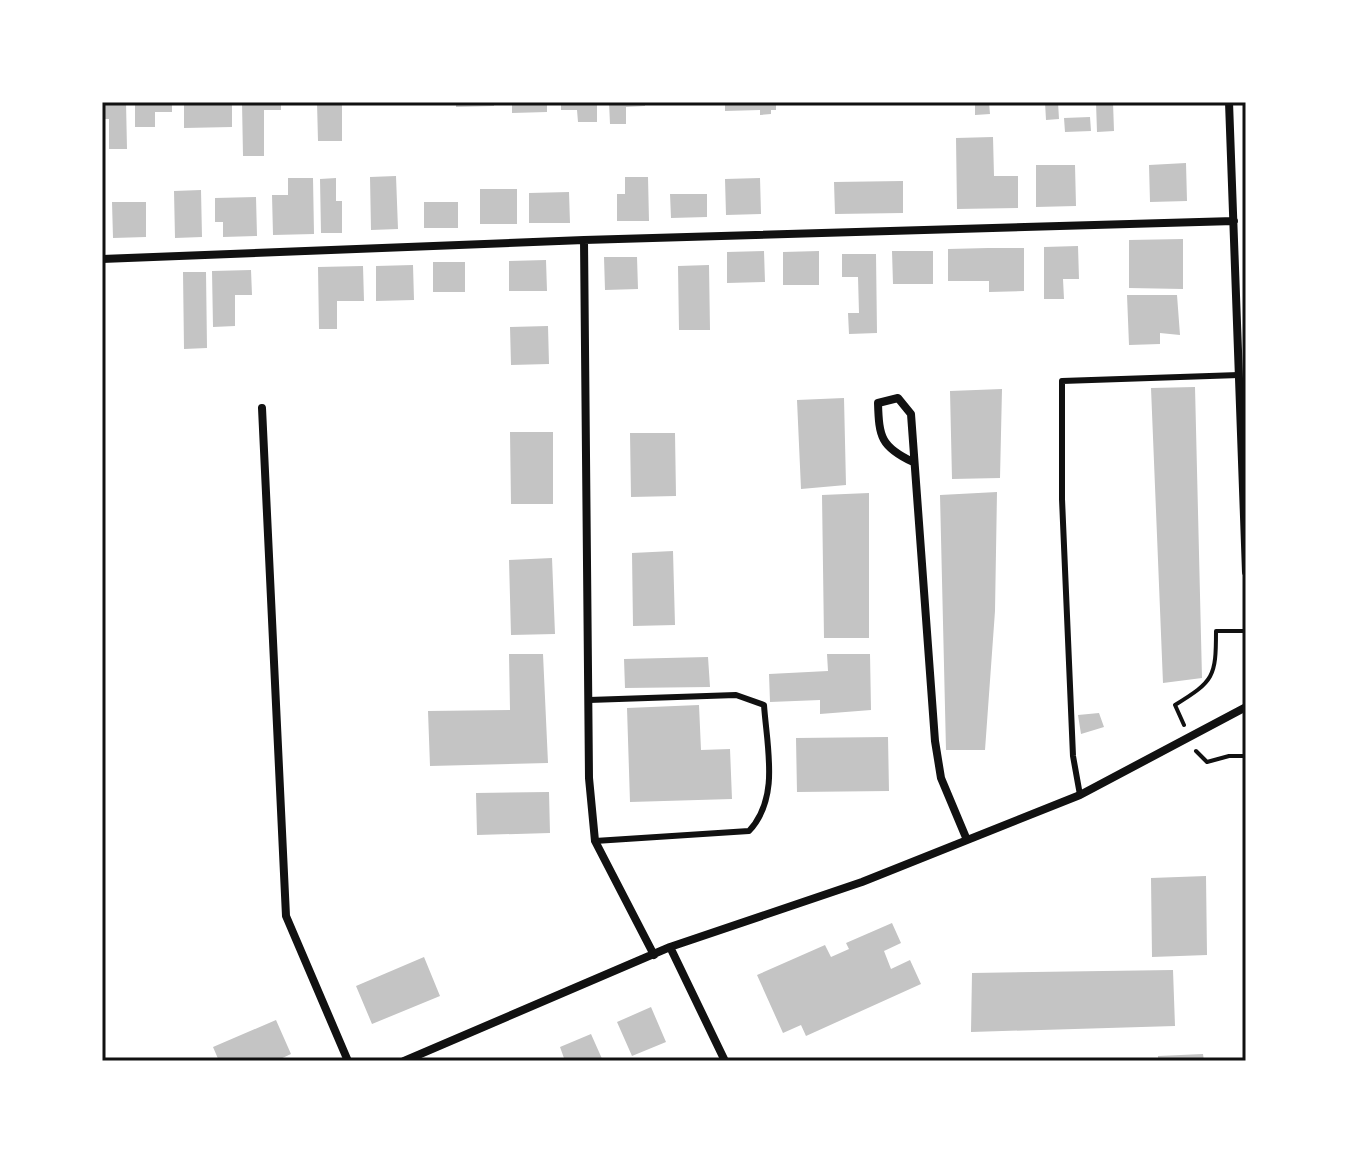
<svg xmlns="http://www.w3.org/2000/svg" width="1348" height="1163" viewBox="0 0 1348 1163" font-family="Literata,serif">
<rect width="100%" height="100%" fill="#fff"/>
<!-- building -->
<path fill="#c4c4c4" d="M 102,102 L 126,102 L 127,149 L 109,149 L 109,119 L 102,119 Z
M 135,102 L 172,102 L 172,112 L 155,112 L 155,127 L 135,127 Z
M 184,102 L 232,102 L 232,127 L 184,128 Z
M 242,102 L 281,102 L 281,110 L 264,110 L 264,156 L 243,156 Z
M 317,102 L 342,102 L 342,141 L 318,141 Z
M 456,102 L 494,102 L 494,106 L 456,107 Z
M 512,102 L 547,102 L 547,112 L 512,113 Z
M 561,102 L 597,102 L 597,122 L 578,122 L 577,110 L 561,110 Z
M 609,102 L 645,102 L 645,106 L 626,107 L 626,124 L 610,124 Z
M 725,102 L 776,102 L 776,110 L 771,110 L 771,114 L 760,115 L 760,110 L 725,111 Z
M 975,102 L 989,102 L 990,114 L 975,115 Z
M 1045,102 L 1058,102 L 1059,119 L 1046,120 Z
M 1096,102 L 1113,102 L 1114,131 L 1097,132 Z
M 1090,117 L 1091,131 L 1065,132 L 1064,118 Z
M 993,137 L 994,176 L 1018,176 L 1018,208 L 957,209 L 956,138 Z
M 1186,163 L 1187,201 L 1150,202 L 1149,165 Z
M 1036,165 L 1075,165 L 1076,206 L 1036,207 Z
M 396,176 L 398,229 L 371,230 L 370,177 Z
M 625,177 L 648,177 L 649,221 L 617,221 L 617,194 L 625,194 Z
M 288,178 L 313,178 L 314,234 L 273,235 L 272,195 L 288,195 Z
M 336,178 L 336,201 L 342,201 L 342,233 L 321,233 L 320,179 Z
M 760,178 L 761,214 L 726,215 L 725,179 Z
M 903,181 L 903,213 L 835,214 L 834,182 Z
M 480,189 L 517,189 L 517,224 L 480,224 Z
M 201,190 L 202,237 L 175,238 L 174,191 Z
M 569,192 L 570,223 L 529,223 L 529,193 Z
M 670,194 L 707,194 L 707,217 L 671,218 Z
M 256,197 L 257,236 L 223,237 L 223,222 L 215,222 L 215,198 Z
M 112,202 L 146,202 L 146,237 L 113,238 Z
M 424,202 L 458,202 L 458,228 L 424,228 Z
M 1183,239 L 1183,289 L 1129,288 L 1129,240 Z
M 1078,246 L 1079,279 L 1063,279 L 1064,299 L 1044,299 L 1044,247 Z
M 988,248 L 1024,248 L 1024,291 L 989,292 L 989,281 L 948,281 L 948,249 Z
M 764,251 L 765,282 L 727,283 L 727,252 Z
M 819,251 L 819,285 L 783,285 L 783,252 Z
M 892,251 L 933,251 L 933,284 L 893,284 Z
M 842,254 L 876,254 L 877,333 L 849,334 L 848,313 L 859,313 L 858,277 L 842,277 Z
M 604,257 L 637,257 L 638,289 L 605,290 Z
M 546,260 L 547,291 L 509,291 L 509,261 Z
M 433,262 L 465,262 L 465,292 L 433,292 Z
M 413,265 L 414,300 L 376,301 L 376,266 Z
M 709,265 L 710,330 L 679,330 L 678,266 Z
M 363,266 L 364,301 L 337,301 L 337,329 L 319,329 L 318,267 Z
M 251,270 L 252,295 L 235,295 L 235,326 L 213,327 L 212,271 Z
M 183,272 L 206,272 L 207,348 L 184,349 Z
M 1127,295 L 1177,295 L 1180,335 L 1160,333 L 1160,344 L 1129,345 Z
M 548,326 L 549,364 L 511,365 L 510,327 Z
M 1195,387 L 1202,678 L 1163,683 L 1151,388 Z
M 1002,389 L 1000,478 L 952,479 L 950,391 Z
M 844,398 L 846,485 L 801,489 L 797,400 Z
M 510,432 L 553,432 L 553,504 L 511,504 Z
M 630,433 L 675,433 L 676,496 L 631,497 Z
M 997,492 L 995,611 L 985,750 L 946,750 L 940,495 Z
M 869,493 L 869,638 L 824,638 L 822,495 Z
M 673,551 L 675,625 L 633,626 L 632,553 Z
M 552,558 L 555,634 L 511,635 L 509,560 Z
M 509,654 L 543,654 L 548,763 L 430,766 L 428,711 L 510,710 Z
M 827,654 L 870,654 L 871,710 L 820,714 L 820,700 L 770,702 L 769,674 L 828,671 Z
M 708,657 L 710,687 L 625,688 L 624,659 Z
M 699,705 L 701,750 L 730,749 L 732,799 L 630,802 L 627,708 Z
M 1099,713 L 1104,727 L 1081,734 L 1078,715 Z
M 888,737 L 889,791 L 797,792 L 796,738 Z
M 549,792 L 550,833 L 477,835 L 476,793 Z
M 1206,876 L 1207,955 L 1152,957 L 1151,878 Z
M 892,923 L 901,943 L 884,951 L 891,969 L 910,960 L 921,984 L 806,1036 L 801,1025 L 783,1033 L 757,975 L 825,945 L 831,957 L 849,949 L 846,943 Z
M 424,957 L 440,996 L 372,1024 L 356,986 Z
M 1173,970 L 1175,1026 L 971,1032 L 972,973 Z
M 651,1007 L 666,1042 L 632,1056 L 617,1022 Z
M 276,1020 L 291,1054 L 276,1061 L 219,1061 L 213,1047 Z
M 591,1034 L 603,1061 L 565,1061 L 560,1047 Z
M 1203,1054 L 1204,1061 L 1158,1061 L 1158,1056 Z"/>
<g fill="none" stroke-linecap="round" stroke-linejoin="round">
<!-- path -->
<path stroke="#111" stroke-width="4" d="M 1184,725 L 1175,705 C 1214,681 1216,677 1216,631 L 1246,631
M 1196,751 L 1207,762 L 1229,756 L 1246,756"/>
<!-- service -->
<path stroke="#111" stroke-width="6" d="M 589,700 L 736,695 L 764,705 C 767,748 780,798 749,831 L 595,841
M 1080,795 L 1073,756 L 1062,499 L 1062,381 L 1239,375"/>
<!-- minor -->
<path stroke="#111" stroke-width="8" d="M 1229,102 L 1246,572
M 584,240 L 589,778 L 595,841 L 654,955
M 102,259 L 584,240 L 1234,221
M 262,408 L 286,916 L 348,1061
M 913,462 C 881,447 879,437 878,403 L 898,398 L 911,414 L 935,741 L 941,778 L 967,840
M 670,947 L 725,1061
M 404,1061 L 670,947 L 862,882 L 1080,795 L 1246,707"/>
</g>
<!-- border -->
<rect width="1348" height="1163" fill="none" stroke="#ffffff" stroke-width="208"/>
<rect x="104" y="104" width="1140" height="955" fill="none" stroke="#111" stroke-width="3"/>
</svg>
